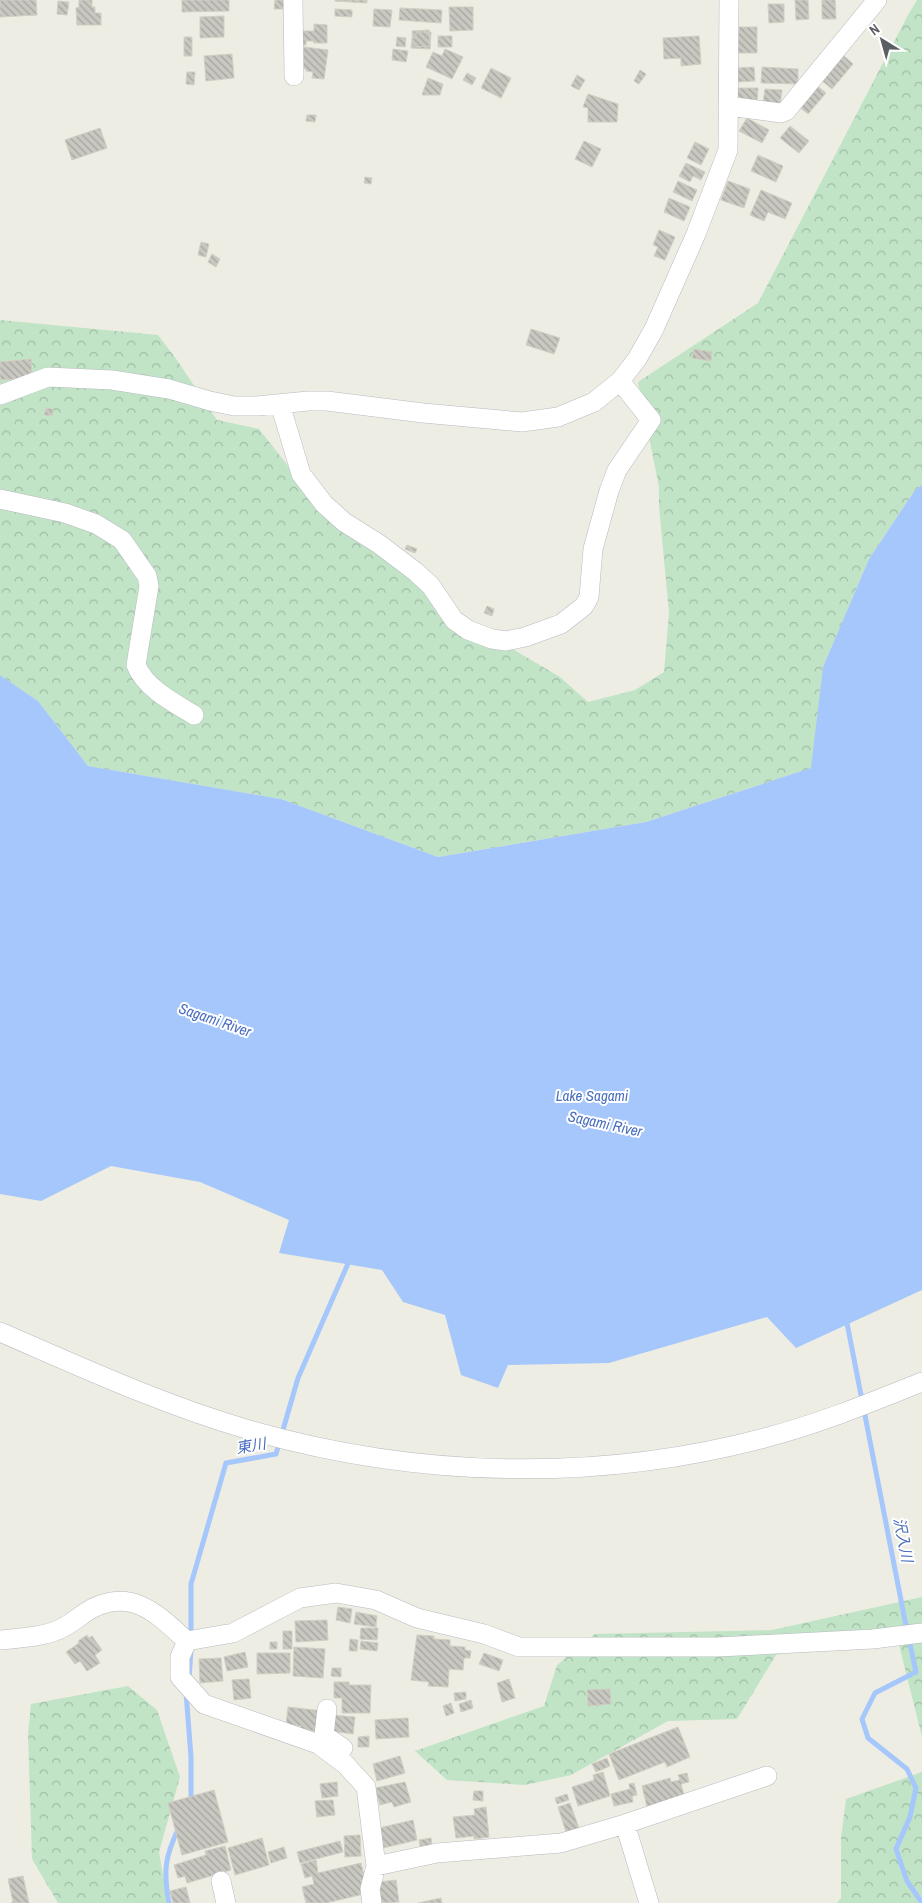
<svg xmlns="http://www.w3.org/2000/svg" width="922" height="1903" viewBox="0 0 922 1903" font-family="'Archivo Narrow','Noto Sans JP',sans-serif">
<defs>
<pattern id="forest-crowns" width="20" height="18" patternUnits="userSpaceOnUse" patternTransform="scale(1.25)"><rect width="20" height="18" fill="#c1e4c7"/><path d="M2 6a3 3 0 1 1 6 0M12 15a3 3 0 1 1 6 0" fill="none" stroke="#a0bca5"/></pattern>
<pattern id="building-back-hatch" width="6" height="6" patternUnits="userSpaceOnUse" patternTransform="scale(1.25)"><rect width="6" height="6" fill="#c8c7c0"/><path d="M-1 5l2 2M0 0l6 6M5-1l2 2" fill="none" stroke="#a5a5a0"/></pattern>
</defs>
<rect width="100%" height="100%" fill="#edede3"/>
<!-- forest -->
<path fill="url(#forest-crowns)" d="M 917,0 L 922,0 L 922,485 L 915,490 L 869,559 L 823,667 L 812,768 L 646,822 L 438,857 L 281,799 L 88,766 L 38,701 L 0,675 L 0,320 L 158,335 L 177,360 L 217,420 L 259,429 L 321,508 L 494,638 L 560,677 L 588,702 L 635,690 L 664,672 L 669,613 L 659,506 L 659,487 L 638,382 L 758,303 L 908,15 Z
M 922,1597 L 922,1737 L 895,1629 L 776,1655 L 737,1719 L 668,1721 L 571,1775 L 525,1785 L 447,1780 L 415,1751 L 544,1706 L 557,1665 L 595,1634 L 772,1630 Z
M 128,1686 L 157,1710 L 180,1777 L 159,1852 L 168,1903 L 58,1903 L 32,1859 L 28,1734 L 31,1704 Z
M 922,1772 L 922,1903 L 837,1903 L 841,1898 L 841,1838 L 846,1799 Z"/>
<!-- water -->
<path fill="#a6c7fb" d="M 922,485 L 922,1290 L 796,1348 L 767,1317 L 609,1363 L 508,1365 L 498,1388 L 461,1375 L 445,1315 L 403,1302 L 382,1270 L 279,1253 L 289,1220 L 200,1182 L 111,1166 L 41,1201 L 0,1194 L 0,675 L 38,701 L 88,766 L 281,799 L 438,857 L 646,822 L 811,768 L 823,667 L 869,559 L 915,490 Z"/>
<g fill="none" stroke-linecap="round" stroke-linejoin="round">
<!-- stream -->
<path stroke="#a6c7fb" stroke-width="5" d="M 846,1318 L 907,1631
M 191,1637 L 191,1584 L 226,1463 L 276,1454 L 298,1378 L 350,1259
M 909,1639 L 916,1672 L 875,1693 L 862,1719 L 868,1738 L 907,1769 L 916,1788 L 910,1817 L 896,1849 L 907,1881 L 922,1903
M 189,1679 L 191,1650
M 186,1692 L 191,1757 L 191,1801
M 169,1903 C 163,1870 165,1857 179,1827"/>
</g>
<!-- building -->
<path fill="url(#building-back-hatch)" stroke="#d2cfc2" d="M 0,0 L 36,0 L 37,15 L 0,17 Z
M 79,0 L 92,0 L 92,7 L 95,7 L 95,13 L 101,13 L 101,25 L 77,25 L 76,8 L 79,7 Z
M 182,0 L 229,0 L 229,11 L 182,12 Z
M 275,0 L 287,0 L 287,9 L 274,9 Z
M 335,0 L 367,0 L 367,3 L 335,1 Z
M 795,0 L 808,0 L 809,19 L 796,20 Z
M 822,0 L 835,0 L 836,19 L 822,19 Z
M 58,1 L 69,2 L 67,15 L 57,14 Z
M 768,4 L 784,4 L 784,22 L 769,23 Z
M 449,7 L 473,7 L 473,30 L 450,31 Z
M 400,8 L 442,10 L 441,23 L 399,20 Z
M 335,9 L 352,10 L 352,17 L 335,16 Z
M 374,9 L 392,10 L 390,27 L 373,26 Z
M 224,16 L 224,37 L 200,38 L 200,17 Z
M 314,24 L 327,25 L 327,43 L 314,43 L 313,41 L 306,41 L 306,45 L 299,45 L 299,31 L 314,31 Z
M 737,27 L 757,27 L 757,53 L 736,53 Z
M 429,30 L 430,46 L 413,47 L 412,31 Z
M 416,32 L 431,32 L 430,49 L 411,48 L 412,38 L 416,38 Z
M 438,36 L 452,36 L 452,47 L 438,47 Z
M 699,36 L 701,64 L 681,66 L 681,58 L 664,59 L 663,38 Z
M 184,37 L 192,37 L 192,56 L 184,56 Z
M 397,37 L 406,38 L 405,47 L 396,46 Z
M 304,47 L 328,50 L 324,79 L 312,78 L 313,72 L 306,71 L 306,69 L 301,68 Z
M 393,49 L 408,51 L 406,62 L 392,60 Z
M 445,49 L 463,57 L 452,79 L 426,67 L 433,52 L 442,56 Z
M 232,54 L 234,78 L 206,81 L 204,56 Z
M 843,55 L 853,64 L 832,89 L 821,80 Z
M 754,67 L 755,81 L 738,82 L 738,68 Z
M 762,67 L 798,69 L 798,84 L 761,83 Z
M 491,68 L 511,78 L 501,98 L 481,88 Z
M 640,70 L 646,74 L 639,84 L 634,81 Z
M 187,72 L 195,72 L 194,85 L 186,84 Z
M 467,73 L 476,78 L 472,85 L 463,80 Z
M 577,75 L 585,80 L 579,90 L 571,86 Z
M 428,78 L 443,84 L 440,95 L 422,95 Z
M 816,85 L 826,93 L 808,114 L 798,106 Z
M 736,88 L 758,88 L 757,102 L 736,102 Z
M 765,89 L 782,90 L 780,105 L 763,103 Z
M 588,94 L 618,104 L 617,122 L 588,122 L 588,108 L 583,107 Z
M 307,115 L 316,115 L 315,122 L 306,121 Z
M 747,118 L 769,130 L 762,143 L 739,131 Z
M 790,126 L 809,141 L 799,153 L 780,138 Z
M 100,128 L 107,148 L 72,160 L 65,140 Z
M 584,141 L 601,149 L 592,167 L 575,159 Z
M 695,142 L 709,149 L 701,165 L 687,158 Z
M 758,155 L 783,166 L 776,182 L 751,171 Z
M 686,163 L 705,172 L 701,180 L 693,176 L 690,182 L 679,176 Z
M 365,177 L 372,178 L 371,184 L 364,183 Z
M 678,181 L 697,190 L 692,201 L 673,192 Z
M 728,181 L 750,189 L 744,208 L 721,200 Z
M 761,190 L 792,203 L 785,219 L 768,212 L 764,221 L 750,215 Z
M 669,198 L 690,207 L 684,221 L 664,212 Z
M 659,230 L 675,237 L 665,260 L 654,256 L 658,247 L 653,245 Z
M 201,242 L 209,244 L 206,257 L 198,255 Z
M 212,254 L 220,259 L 216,267 L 208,262 Z
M 531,329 L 560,338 L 554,354 L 526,345 Z
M 694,349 L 712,352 L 711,361 L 692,358 Z
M 31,359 L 32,378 L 0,380 L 0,362 Z
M 46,408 L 53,409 L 52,416 L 44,415 Z
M 407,545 L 417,549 L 415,553 L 405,549 Z
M 487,606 L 494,609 L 492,616 L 484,613 Z
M 338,1607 L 352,1609 L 350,1623 L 336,1620 Z
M 356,1612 L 377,1616 L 376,1627 L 354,1624 Z
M 327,1620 L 328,1640 L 296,1642 L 295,1621 Z
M 361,1628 L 378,1628 L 377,1640 L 360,1639 Z
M 283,1631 L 292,1631 L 292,1649 L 283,1649 Z
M 87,1635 L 89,1638 L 92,1636 L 102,1650 L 95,1655 L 100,1663 L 87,1671 L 80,1661 L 75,1664 L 66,1652 L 79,1643 L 78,1641 Z
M 417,1635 L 434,1636 L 434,1639 L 450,1640 L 450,1646 L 465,1647 L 465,1650 L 471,1651 L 470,1658 L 464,1658 L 463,1670 L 449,1669 L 448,1687 L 428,1686 L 429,1682 L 411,1680 Z
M 350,1639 L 358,1640 L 357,1651 L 349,1651 Z
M 361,1641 L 378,1643 L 377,1651 L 360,1649 Z
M 270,1642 L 277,1642 L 277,1649 L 270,1649 Z
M 294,1647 L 325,1649 L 323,1678 L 293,1676 Z
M 245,1652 L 248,1667 L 227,1671 L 224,1657 Z
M 257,1653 L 290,1653 L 290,1673 L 257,1674 Z
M 484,1653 L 503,1660 L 499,1671 L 479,1664 Z
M 221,1658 L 223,1681 L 200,1683 L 199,1659 Z
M 332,1668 L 341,1668 L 341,1677 L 331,1676 Z
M 249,1679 L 251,1698 L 234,1700 L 232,1680 Z
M 509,1679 L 515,1698 L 502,1702 L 497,1683 Z
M 334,1682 L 349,1682 L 349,1685 L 371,1685 L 370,1713 L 342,1713 L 342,1698 L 334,1698 Z
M 610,1689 L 611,1704 L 588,1706 L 587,1690 Z
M 466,1692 L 466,1699 L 455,1701 L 454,1693 Z
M 471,1700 L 473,1708 L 461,1712 L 459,1704 Z
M 451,1703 L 454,1713 L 446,1716 L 443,1706 Z
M 288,1707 L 323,1711 L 320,1732 L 301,1729 L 301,1726 L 286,1725 Z
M 332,1715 L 355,1717 L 353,1734 L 330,1731 Z
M 408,1718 L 409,1737 L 376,1739 L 375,1720 Z
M 678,1727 L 690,1757 L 667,1767 L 665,1762 L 619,1780 L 609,1754 Z
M 369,1736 L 369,1747 L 358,1747 L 358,1737 Z
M 400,1756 L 405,1773 L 377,1781 L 373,1764 Z
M 607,1758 L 610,1766 L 596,1772 L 592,1764 Z
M 603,1772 L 610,1796 L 578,1806 L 572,1787 L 594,1780 L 593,1775 Z
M 687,1773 L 689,1782 L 681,1784 L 684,1795 L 648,1811 L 642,1786 L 670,1778 L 671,1782 L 680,1780 L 678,1775 Z
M 337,1782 L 338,1796 L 322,1798 L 320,1784 Z
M 405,1782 L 411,1802 L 394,1807 L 392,1802 L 380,1805 L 375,1788 Z
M 634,1783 L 637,1795 L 632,1796 L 633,1802 L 614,1806 L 611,1794 L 630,1789 L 629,1784 Z
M 214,1790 L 228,1842 L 182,1855 L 168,1803 Z
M 474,1791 L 483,1791 L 483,1801 L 473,1800 Z
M 567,1794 L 569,1800 L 557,1804 L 555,1798 Z
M 333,1800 L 335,1815 L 317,1817 L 315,1801 Z
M 570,1803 L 580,1831 L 567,1835 L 558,1807 Z
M 486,1807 L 489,1837 L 474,1839 L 474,1836 L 456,1838 L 453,1817 L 475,1815 L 474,1809 Z
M 413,1820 L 417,1840 L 383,1848 L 379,1828 Z
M 360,1835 L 361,1856 L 345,1857 L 344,1836 Z
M 262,1838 L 269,1865 L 235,1875 L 228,1848 Z
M 431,1838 L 432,1848 L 421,1850 L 419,1840 Z
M 340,1841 L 343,1852 L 300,1863 L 297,1852 Z
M 225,1846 L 231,1870 L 187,1883 L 185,1876 L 178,1878 L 174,1865 L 206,1855 L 205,1851 Z
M 284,1847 L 287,1858 L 271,1863 L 268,1852 Z
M 316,1860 L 318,1873 L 361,1863 L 365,1880 L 361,1881 L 364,1894 L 326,1903 L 306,1903 L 302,1887 L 314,1884 L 312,1876 L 305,1878 L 301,1864 Z
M 23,1876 L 29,1903 L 11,1903 L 13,1902 L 8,1879 Z
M 396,1880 L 399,1902 L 381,1903 L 379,1882 Z
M 186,1887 L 190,1903 L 173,1903 L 170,1891 Z
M 441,1898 L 442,1903 L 418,1903 Z"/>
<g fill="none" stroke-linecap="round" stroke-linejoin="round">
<!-- minor casing -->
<g stroke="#b8babf" stroke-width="20">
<path id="minor" d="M 293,0 L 294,76
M 728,106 L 781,113 L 786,111 L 877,0
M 0,395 L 48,377 L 112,380 L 169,389 L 210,401 L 234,406 L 257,406 L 308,401 L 327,401 L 423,413 L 522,422 L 558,417 L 594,402 L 620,381 L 637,359 L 654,329 L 696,234 L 728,150 L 729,0
M 280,404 L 301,474 L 324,504 L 344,522 L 379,544 L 416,572 L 431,586 L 454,620 L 468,630 L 492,639 L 506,641 L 525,637 L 561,624 L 584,606 L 589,597 L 593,549 L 609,491 L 617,470 L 651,420 L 620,381
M 0,499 L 65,513 L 96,524 L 122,540 L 147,576 L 149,586 L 136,665 C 145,688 174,703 194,715
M 0,1332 C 81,1367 161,1404 246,1429 C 415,1478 597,1483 768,1437 C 821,1423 872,1402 922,1382
M 0,1640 C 20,1638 47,1637 64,1627 C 74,1622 83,1613 93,1608 C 134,1588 159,1616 187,1641
M 187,1641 L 233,1633 L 300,1598 L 336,1593 L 376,1600 L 417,1618 L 484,1634 L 519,1647 L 718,1647 L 873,1639 L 922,1633
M 187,1641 L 180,1657 L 180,1677 L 204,1704 L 318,1744 L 345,1764 L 366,1787 L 376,1866 L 370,1889 L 372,1903
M 327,1709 L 324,1735 L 343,1748
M 625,1824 L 649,1903
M 376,1866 L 437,1853 L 561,1843 L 625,1824 L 767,1776
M 221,1881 L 226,1903"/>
</g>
<!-- minor -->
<use href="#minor" stroke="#fff" stroke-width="19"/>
</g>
<g text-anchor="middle" stroke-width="4" stroke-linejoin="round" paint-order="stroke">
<!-- water labels -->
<g font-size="15" font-style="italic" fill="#4a6ebd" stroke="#fff">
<text transform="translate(215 1020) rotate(19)" y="5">Sagami River</text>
<text x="592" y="1101">Lake Sagami</text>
<text transform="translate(605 1124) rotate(12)" y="5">Sagami River</text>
<text transform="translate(251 1446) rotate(-10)" y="5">東川</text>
<text transform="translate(903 1540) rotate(79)" y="5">沢入川</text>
</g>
</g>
<!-- north arrow -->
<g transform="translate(882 40) rotate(323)" stroke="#ffffff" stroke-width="4" paint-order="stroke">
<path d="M0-4L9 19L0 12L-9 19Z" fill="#5b5e63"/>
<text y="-8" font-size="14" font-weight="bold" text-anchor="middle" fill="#5b5e63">N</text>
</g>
</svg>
